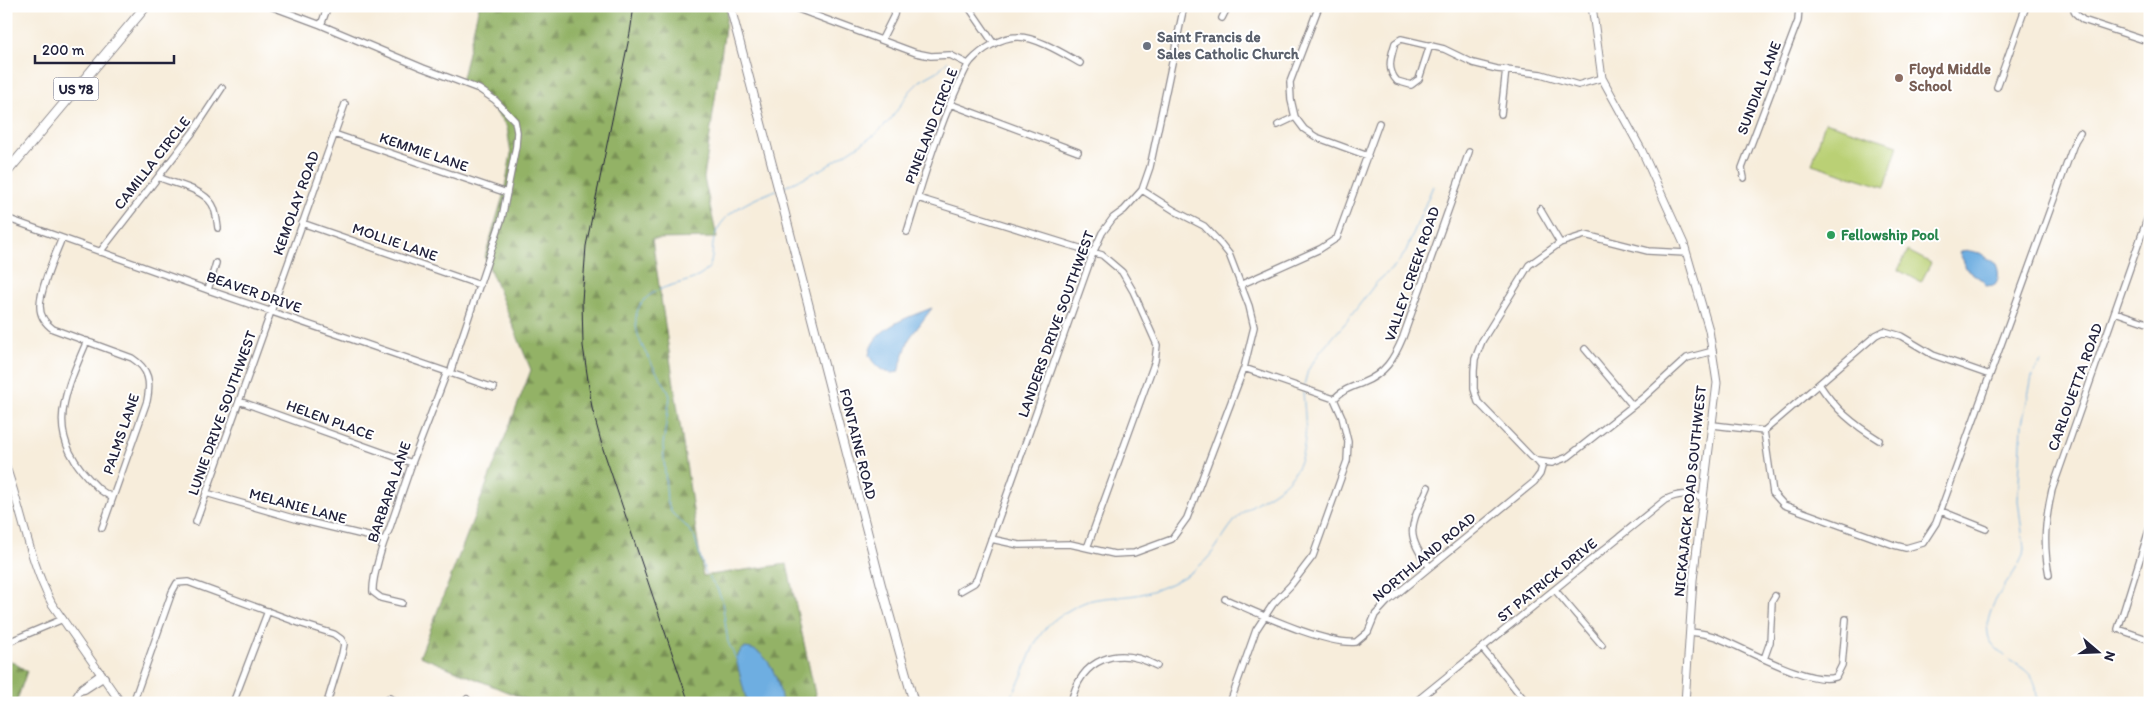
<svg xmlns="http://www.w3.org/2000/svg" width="2156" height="709" viewBox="0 0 2156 709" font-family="Itim,sans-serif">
<defs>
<pattern id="forest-firs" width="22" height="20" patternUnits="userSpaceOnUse" patternTransform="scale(1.25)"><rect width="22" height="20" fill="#93b266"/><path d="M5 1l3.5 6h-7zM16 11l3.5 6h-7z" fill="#789055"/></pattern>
</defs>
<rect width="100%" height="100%" fill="#fff"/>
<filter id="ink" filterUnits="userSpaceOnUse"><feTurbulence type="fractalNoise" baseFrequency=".02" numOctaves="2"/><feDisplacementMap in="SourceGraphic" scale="10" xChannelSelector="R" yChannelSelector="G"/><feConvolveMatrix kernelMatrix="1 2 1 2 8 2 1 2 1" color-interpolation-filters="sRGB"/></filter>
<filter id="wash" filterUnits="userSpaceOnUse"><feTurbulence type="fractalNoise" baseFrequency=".0096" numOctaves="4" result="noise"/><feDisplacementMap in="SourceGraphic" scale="20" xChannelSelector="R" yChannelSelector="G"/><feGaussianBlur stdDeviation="1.12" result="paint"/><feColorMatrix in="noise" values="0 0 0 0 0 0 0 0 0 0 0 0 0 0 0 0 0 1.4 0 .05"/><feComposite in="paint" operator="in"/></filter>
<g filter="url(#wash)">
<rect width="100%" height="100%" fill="#f7eddb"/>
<!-- forest -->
<path fill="url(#forest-firs)" stroke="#5a6a50" d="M 479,6 L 728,6 L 704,178 L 717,238 L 652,239 L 703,576 L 787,564 L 817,703 L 534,703 L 420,656 L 531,370 L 485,257 L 504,193 L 511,154 L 507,127 L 485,97 L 461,82 Z
M 6,658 L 27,671 L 16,703 L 6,703 Z"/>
<!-- green -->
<path fill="#bad074" stroke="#6e7958" d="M 1825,122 L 1898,145 L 1885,187 L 1812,164 Z
M 1908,251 L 1931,263 L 1921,282 L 1898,270 Z"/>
<!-- water -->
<path fill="#6eaee1" stroke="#48688e" d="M 1970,251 L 1980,253 L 1996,264 C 1999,271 2000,279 1994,285 L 1986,286 L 1983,281 L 1964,267 L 1964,262 L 1959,252 Z
M 932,308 L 909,339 L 898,372 C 886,376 874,366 869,355 C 872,328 911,316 932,308 Z
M 745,648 C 770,649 779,682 782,703 L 747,703 L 736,659 L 741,650 Z"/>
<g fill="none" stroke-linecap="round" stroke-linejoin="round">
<!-- stream -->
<path stroke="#6eaee1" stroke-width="1" d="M 782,188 L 824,168 L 876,134 L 891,119 L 910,91 L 920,81 L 938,71 L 947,61
M 1304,385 L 1308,370 L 1320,352 L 1347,321 L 1376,283 L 1397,264 L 1405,253 L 1433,186
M 2005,656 C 1998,650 1989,643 1988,634 C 1983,604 2014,580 2023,555 L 2024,548 L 2018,500 L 2022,424 L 2032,377 L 2041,362
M 736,659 L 728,642 L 722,601 L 717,588 L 705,572 L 695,538 L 687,527 L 672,513 L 667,501 L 663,445 L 670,397 L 668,390 C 647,355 607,306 669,286 C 682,282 698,280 707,270 C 713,263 712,252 713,244 C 718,212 750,201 776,190
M 2010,660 C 2031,673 2037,677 2037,703
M 1005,703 C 1030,677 1025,640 1058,617 C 1067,611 1077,605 1088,601 C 1110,595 1133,599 1155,590 C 1170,585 1186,577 1198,567 C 1216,554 1224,530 1241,514 C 1260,497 1286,491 1298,466 C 1309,442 1305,417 1303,392"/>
</g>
</g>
<g filter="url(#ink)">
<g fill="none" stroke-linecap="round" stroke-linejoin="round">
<!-- minor casing -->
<g stroke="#8c888b" stroke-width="8">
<path id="minor" d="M 270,6 L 321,25 L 423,68 L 479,89 L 495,100 L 515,121 L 517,132 L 516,146 L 502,218 L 450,373
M 790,6 L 916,53 L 931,56 L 950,55 L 968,64
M 968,6 L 994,44
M 1319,6 L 1290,82 L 1291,100 L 1295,117 L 1304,129 L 1316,137 L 1368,156
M 2073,6 L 2075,13 L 2083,20 L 2150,42
M 811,14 L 814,6
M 1222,18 L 1228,6
M 321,25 L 328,6
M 882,39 L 894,15 L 896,6
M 1430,45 L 1419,79 L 1411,85 L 1397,81 C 1386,69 1391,57 1395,43 L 1401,39 L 1444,49 L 1473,63 L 1497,69 L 1541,74 L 1578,85 L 1602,78
M 1997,87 L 2026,6
M 950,104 L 1078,152
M 1501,114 L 1506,69
M 1278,125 L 1295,117
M 334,134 L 507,193
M 158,177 C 173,184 202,188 212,204 C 216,210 217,220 218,228
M 1744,178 L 1742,168 L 1798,21 L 1799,7
M 918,198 L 1102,255 L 1122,272 L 1133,291 L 1157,345 L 1155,361 L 1087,548
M 1540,209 L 1560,243
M 6,218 L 208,290 L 494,388
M 302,223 L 480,285
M 907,232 C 922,183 936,134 957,88 C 961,80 965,68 971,61 C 981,50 1001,37 1017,37 C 1035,36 1064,54 1080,63
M 62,238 C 55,255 40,289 40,306 C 40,316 46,324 53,329 L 132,358 C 149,369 151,382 147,401 L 102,528
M 100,252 L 193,132 L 222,88
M 1686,253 L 1648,251 L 1585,235 L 1560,243 L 1529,265 L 1482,341 L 1475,359 L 1474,371 L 1474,389 L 1478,402 L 1531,457 L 1537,461 L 1552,463 L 1568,457 L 1644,397 L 1687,358 L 1713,351
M 1240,285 L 1320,249 L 1337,238 L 1379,123
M 208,290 L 216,263
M 2115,312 L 2150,324
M 87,341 C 61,401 44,437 98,488 C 102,492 107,494 111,497
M 1585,349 L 1632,405
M 1244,368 L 1334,399
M 1819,384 C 1836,410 1853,424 1879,440
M 1334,399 C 1342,390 1352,387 1362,383 C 1385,374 1394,359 1403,337 L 1469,152
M 239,401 L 412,463
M 1713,425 L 1764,431 L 1876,335 L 1884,331 L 1901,336 L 1933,355 L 1990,375
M 1764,431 L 1773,493 L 1784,505 L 1894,545 L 1906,548 L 1923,543 L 1936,523 L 2075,141 L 2080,133
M 1428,487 C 1413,523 1402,532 1429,566
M 206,493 L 296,519 L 384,540
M 1941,511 L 1986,529
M 196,522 L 345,104
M 2150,527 L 2118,629 L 2150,640
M 991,539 L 1019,545 L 1070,544 L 1114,554 L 1134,553 L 1172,539 L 1187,518 L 1244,368 L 1254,327 L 1249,306 L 1229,254 L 1221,244 L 1204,226 L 1175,211 L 1142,190
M 2049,575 C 2043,544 2045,521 2052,490 L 2150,211
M 1555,590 L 1602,645
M 960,591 L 974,583 L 977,579 L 1093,253 L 1102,233 L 1113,218 L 1124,210 L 1142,190 L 1150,167 L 1184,6
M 1225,599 C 1256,612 1324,645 1356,642 L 1368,632 L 1375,615 L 1387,602 L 1534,482 L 1540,474 L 1542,467 L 1537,461
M 402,603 L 381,598 L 373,592 C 372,578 383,542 389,530 L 412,463 L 447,372
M 1690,632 C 1699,633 1708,634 1716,637 C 1744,648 1809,686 1836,677 L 1842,665 L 1846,619
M 6,643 L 63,619
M 1482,648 L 1527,703
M 1764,659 L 1770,642 L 1772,601 L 1775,596
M 80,691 L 85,690 L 105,677
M 389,698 L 400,703
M 1231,700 L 1241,703
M 72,703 L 82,687 L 102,673
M 133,703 L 172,592 L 177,583 L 188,582 L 302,624 L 334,634 L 341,639 L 344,644 L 342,654 L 327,703
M 233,703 L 268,611
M 463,703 L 467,699
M 1071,703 C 1081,658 1117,645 1157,666
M 1230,703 L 1256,630 L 1273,604 L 1291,585 L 1313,556 L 1347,461 L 1348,442 L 1342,417 L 1334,399
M 1414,703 L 1665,500 C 1678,493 1688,494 1702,497"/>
</g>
<!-- tertiary casing -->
<g stroke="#8c888b" stroke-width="9">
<path id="tertiary" d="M 1592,6 L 1602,78 L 1642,151 L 1684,244 L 1709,330 L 1717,383 L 1693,580 L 1685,703
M 6,467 C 22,512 30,562 52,604 L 121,703"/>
</g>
<!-- secondary casing -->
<g stroke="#8c888b" stroke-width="10">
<path id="secondary" d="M 730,6 L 779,191 L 881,585 L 914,703"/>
</g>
<!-- primary casing -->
<g stroke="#8c888b" stroke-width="11">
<path id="primary" d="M 6,173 L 146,6"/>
</g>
<!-- minor -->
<use href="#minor" stroke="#fff" stroke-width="5.5"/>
<!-- tertiary -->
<use href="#tertiary" stroke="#fff" stroke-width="7"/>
<!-- secondary -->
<use href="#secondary" stroke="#fff" stroke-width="8"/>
<!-- primary -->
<use href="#primary" stroke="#fff" stroke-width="9"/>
<!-- rail -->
<path stroke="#22223b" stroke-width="1" d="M 634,6 L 630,33 L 586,246 L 582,301 L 583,346 L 592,408 L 603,449 L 689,703"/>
</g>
</g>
<!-- markers -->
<circle fill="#6b7280" stroke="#fff" stroke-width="2" cx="1147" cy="46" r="5"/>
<circle fill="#8d6e63" stroke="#fff" stroke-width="2" cx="1899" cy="78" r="5"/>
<circle fill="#2e9e5b" stroke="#fff" stroke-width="2" cx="1831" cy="235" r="5"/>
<g text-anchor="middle" stroke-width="4" stroke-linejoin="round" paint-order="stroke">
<!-- shield labels -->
<rect fill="#fff" stroke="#646476" stroke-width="1" x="53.5" y="77.5" width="45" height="23" rx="4"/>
<g font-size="14" font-weight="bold" fill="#22223b">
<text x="76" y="94">US 78</text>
</g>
<!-- worship labels -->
<g font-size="15" font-weight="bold" fill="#5b616d" stroke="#fff" text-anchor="start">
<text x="1157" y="42">Saint Francis de<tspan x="1157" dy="17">Sales Catholic Church</tspan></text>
</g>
<!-- education labels -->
<g font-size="15" font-weight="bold" fill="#785e54" stroke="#fff" text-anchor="start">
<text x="1909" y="74">Floyd Middle<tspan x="1909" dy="17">School</tspan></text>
</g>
<!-- street labels -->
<g font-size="15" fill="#22223b" stroke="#fff">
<text transform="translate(1759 88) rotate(-69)" y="5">SUNDIAL LANE</text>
<text transform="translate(931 126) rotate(-69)" y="5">PINELAND CIRCLE</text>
<text transform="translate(424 152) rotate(19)" y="5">KEMMIE LANE</text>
<text transform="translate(152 163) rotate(-52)" y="5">CAMILLA CIRCLE</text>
<text transform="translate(296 203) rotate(-70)" y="5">KEMOLAY ROAD</text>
<text transform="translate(395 242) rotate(19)" y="5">MOLLIE LANE</text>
<text transform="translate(1412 274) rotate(-71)" y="5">VALLEY CREEK ROAD</text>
<text transform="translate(254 292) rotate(19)" y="5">BEAVER DRIVE</text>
<text transform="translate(1056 324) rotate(-70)" y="5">LANDERS DRIVE SOUTHWEST</text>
<text transform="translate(2075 387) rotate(-70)" y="5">CARLOUETTA ROAD</text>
<text transform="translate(222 413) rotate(-70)" y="5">LUNIE DRIVE SOUTHWEST</text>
<text transform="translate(330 420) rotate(20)" y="5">HELEN PLACE</text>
<text transform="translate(121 434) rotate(-71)" y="5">PALMS LANE</text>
<text transform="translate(858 444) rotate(76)" y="5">FONTAINE ROAD</text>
<text transform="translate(1690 491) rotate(-84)" y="5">NICKAJACK ROAD SOUTHWEST</text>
<text transform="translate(389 492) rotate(-71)" y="5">BARBARA LANE</text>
<text transform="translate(298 506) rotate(15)" y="5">MELANIE LANE</text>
<text transform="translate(1424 557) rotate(-40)" y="5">NORTHLAND ROAD</text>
<text transform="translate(1547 580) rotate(-39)" y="5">ST PATRICK DRIVE</text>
</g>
<!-- leisure labels -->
<g font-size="15" font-weight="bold" fill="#27864d" stroke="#fff" text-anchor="start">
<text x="1841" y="240">Fellowship Pool</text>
</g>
</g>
<!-- margin -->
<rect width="2156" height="709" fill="none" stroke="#fff" stroke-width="25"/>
<!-- north arrow -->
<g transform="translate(2098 652) rotate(109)" stroke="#ffffff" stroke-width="4" paint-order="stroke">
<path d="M0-4L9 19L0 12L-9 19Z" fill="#22223b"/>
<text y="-8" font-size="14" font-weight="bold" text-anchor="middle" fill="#22223b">N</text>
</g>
<!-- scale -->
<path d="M35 55v8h139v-8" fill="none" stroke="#22223b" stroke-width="2.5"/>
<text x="42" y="55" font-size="15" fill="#22223b" stroke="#ffffff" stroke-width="4" paint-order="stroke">200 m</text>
</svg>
